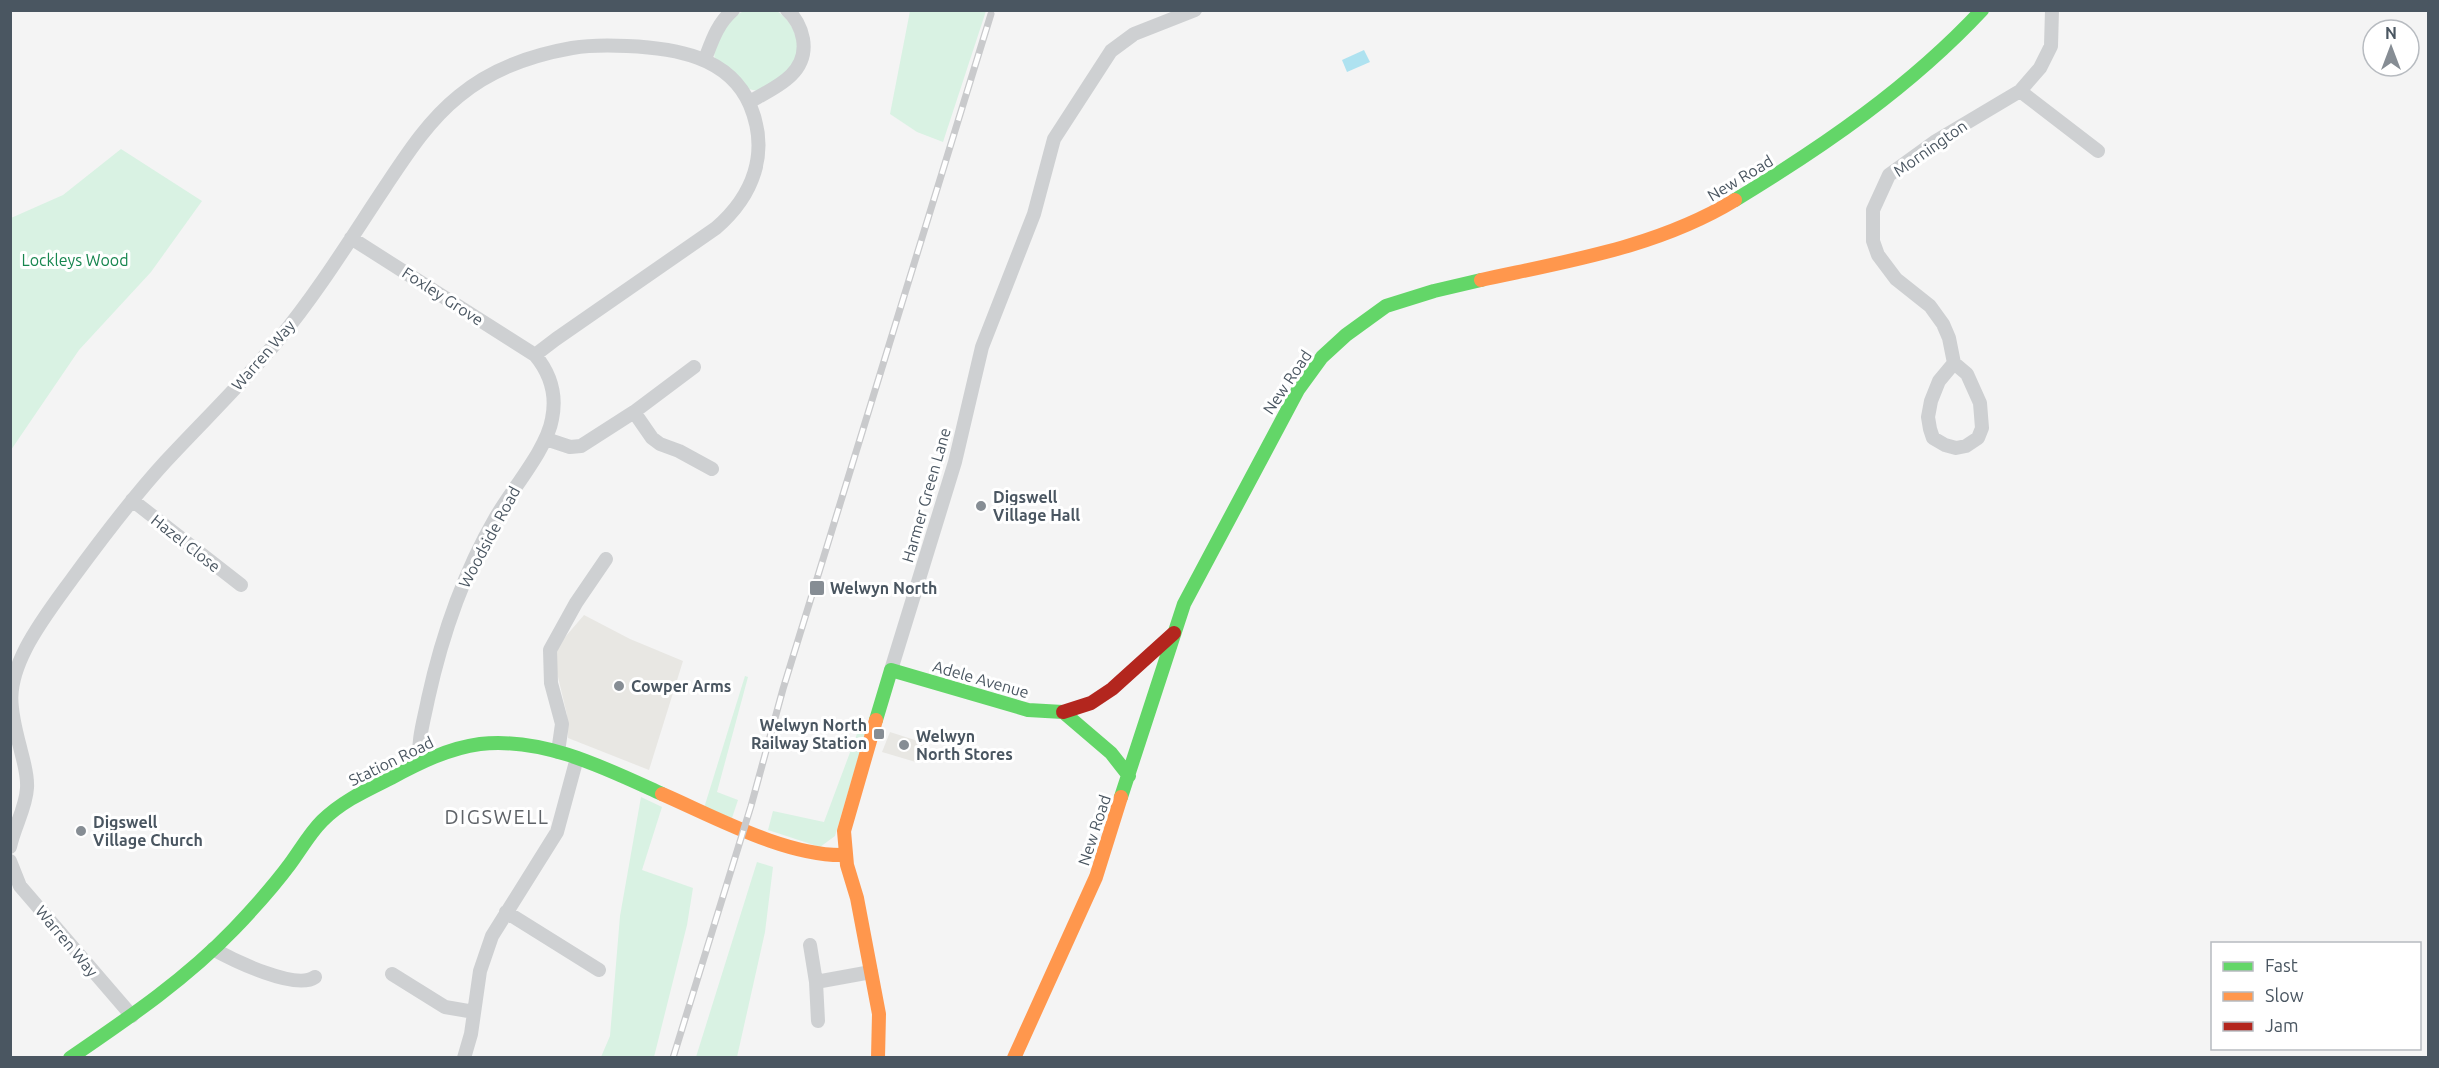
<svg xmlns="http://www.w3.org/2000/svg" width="2439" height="1068" viewBox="0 0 2439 1068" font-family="Ubuntu,sans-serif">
<rect width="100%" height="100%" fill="#f4f4f4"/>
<!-- commercial -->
<path fill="#e8e7e3" d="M 584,615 L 630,639 L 683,661 L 649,770 L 568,738 L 567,715 L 554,660 L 560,643 Z
M 890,732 L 924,743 L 919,763 L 882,752 Z"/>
<!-- green -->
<path fill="#d9f2e3" d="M 744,11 L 777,11 C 795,23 806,50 790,70 C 783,79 767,85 758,91 L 748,89 L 715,59 C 710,43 729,17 744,11 Z
M 910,11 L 986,11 L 943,142 L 917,132 L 890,114 Z
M 121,149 L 202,201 L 151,272 L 79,350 L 11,450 L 11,218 L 63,195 Z
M 745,676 L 748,677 L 717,792 L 738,800 L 732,818 L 704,808 Z
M 861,723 L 868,725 L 835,836 L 820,847 L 768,830 L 773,811 L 824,822 Z
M 641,797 L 662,807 L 642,870 L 693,888 L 687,925 L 654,1057 L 601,1057 L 610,1036 L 620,916 Z
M 757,862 L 773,867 L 765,932 L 737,1057 L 696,1057 Z"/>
<!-- water -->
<path fill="#aee2f0" d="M 1364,50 L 1370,62 L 1347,72 L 1342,60 Z"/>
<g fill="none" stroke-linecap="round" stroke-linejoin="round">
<!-- street -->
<path stroke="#ced0d2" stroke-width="14" d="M 705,59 C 712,41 717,24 733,10
M 2020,91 L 2098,151
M 749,102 C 774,88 809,74 803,39 C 801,28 795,17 787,10
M 351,238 L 535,355 C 550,373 557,395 552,419 C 547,449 512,489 496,517 C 463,574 442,635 428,699 C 424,720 417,741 420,762
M 1954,363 L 1939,381 L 1931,401 L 1928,417 L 1930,429 L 1933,438 L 1945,445 L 1956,448 L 1966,446 L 1978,438 L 1982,428 L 1980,403 L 1967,374 L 1954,363 L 1949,338 L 1943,324 L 1930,306 L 1896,279 L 1878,255 L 1873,241 L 1873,210 L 1889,175 L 1936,141 L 2020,91 L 2040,68 L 2051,46 L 2052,10
M 634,412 L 652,438 L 660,444 L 679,451 L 712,469
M 546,439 L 570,447 L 581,446 L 634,412 L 694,367
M 132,500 L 241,585
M 891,670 L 955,462 L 982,347 L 1034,214 L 1054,139 L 1111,51 L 1134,34 L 1195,10
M 558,752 L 562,724 L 551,683 L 550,650 L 576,603 L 606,559
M 10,847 C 14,827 26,808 27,788 C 28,774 23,760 20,747 C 9,706 6,687 26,648 C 39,623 56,601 72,579 C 102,538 132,498 166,461 C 204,420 244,382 279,339 C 318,292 351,238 385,187 C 407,154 428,121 459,96 C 490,70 532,55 572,48 C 590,45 608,45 627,46 C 674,48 729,56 750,105 C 770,153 753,196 716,228 L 556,339 L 535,355
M 10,861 L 20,886 L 132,1016
M 506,912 L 599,970
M 810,945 L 816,982 L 818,1021
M 213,949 C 233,960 296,991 315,977
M 392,974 L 445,1007 L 474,1012
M 816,982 L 871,972
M 464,1058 L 471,1034 L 480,971 L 492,936 L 557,832 L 577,758"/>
<!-- fast -->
<path stroke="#63d668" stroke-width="14" d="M 1735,200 C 1824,146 1910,87 1982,10
M 876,720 L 891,670 L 1028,710 L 1063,712 L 1111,753 L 1129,776
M 1121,797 L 1184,604 L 1298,390 L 1322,357 L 1346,335 L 1386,306 L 1434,291 L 1481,280
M 70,1058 C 127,1019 185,980 234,929 C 253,909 273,887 290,864 C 301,849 310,833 322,821 C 342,801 367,790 391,778 C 419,763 449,748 480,744 C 544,737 605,768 662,794"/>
<!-- slow -->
<path stroke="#ff974d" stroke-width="14" d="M 1481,280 C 1568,261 1658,247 1735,200
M 876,720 L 844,831 L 847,865 L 857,898 L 879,1014 L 878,1058
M 662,794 C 715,817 787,857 845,855
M 1014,1058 L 1096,877 L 1121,797"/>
<!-- jam -->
<path stroke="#b3261e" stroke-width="14" d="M 1063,712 L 1091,703 L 1112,689 L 1174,633"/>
<!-- rail casing -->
<g stroke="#c9cacc" stroke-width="7">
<path id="rail" d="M 673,1058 L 751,806 L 783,689 L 991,14"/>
</g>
<!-- rail -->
<use href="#rail" stroke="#fff" stroke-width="4.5" stroke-dasharray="14" stroke-linecap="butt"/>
</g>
<!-- markers -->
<g fill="#868d94" stroke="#fff" stroke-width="2">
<circle cx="981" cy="506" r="6"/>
<rect x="809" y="580" width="16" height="16" rx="3"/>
<circle cx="619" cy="686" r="6"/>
<rect x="873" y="728" width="12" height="12" rx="3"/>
<circle cx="904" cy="745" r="6"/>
<circle cx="81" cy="831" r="6"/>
</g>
<g text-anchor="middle" stroke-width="6" stroke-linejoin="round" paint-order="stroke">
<!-- street labels -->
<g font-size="16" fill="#4a5661" stroke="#fff">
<text transform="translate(1930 148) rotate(-35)" y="6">Mornington</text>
<text transform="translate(1740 178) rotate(-31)" y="6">New Road</text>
<text transform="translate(443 296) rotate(33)" y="6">Foxley Grove</text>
<text transform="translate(263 355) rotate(-49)" y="6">Warren Way</text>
<text transform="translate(1287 382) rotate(-56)" y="6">New Road</text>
<text transform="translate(926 495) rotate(-74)" y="6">Harmer Green Lane</text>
<text transform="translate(489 537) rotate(-62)" y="6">Woodside Road</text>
<text transform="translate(186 543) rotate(38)" y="6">Hazel Close</text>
<text transform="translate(981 679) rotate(16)" y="6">Adele Avenue</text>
<text transform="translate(391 761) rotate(-26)" y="6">Station Road</text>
<text transform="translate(1094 830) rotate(-72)" y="6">New Road</text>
<text transform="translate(67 941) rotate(50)" y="6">Warren Way</text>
</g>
<!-- park labels -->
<g font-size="16" fill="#17864f" stroke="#fff">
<text x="75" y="266">Lockleys Wood</text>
</g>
<!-- poi labels -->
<g font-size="16" font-weight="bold" fill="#4a5661" stroke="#fff" text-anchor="start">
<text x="993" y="503">Digswell<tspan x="993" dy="18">Village Hall</tspan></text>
<text x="830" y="594">Welwyn North</text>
<text x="631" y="692">Cowper Arms</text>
<text x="867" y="731" text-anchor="end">Welwyn North<tspan x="867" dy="18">Railway Station</tspan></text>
<text x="916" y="742">Welwyn<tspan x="916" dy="18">North Stores</tspan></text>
<text x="93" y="828">Digswell<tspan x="93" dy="18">Village Church</tspan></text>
</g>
<!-- quarter labels -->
<g font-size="20" letter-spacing="1.5" fill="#5f6368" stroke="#fff">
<text x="497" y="824">DIGSWELL</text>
</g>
</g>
<!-- border -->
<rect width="2439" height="1068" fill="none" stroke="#4a5661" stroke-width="24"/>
<!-- legend -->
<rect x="2211" y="942" width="210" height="108" fill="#ffffff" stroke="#b7bbc0" stroke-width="1.5"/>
<rect x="2223" y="962" width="30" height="9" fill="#63d668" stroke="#b7bbc0" stroke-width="1.5"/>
<text x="2265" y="972" font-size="18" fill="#4a5661">Fast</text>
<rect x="2223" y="992" width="30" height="9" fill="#ff974d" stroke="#b7bbc0" stroke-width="1.5"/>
<text x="2265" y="1002" font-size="18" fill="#4a5661">Slow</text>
<rect x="2223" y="1022" width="30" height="9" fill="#b3261e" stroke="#b7bbc0" stroke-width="1.5"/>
<text x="2265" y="1032" font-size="18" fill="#4a5661">Jam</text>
<!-- north arrow -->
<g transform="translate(2391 48)"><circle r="28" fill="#ffffff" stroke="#b7bbc0" stroke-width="1.5"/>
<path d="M0-4.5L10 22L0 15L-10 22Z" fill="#868d94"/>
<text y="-9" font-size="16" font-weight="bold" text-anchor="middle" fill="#4a5661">N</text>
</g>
</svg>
